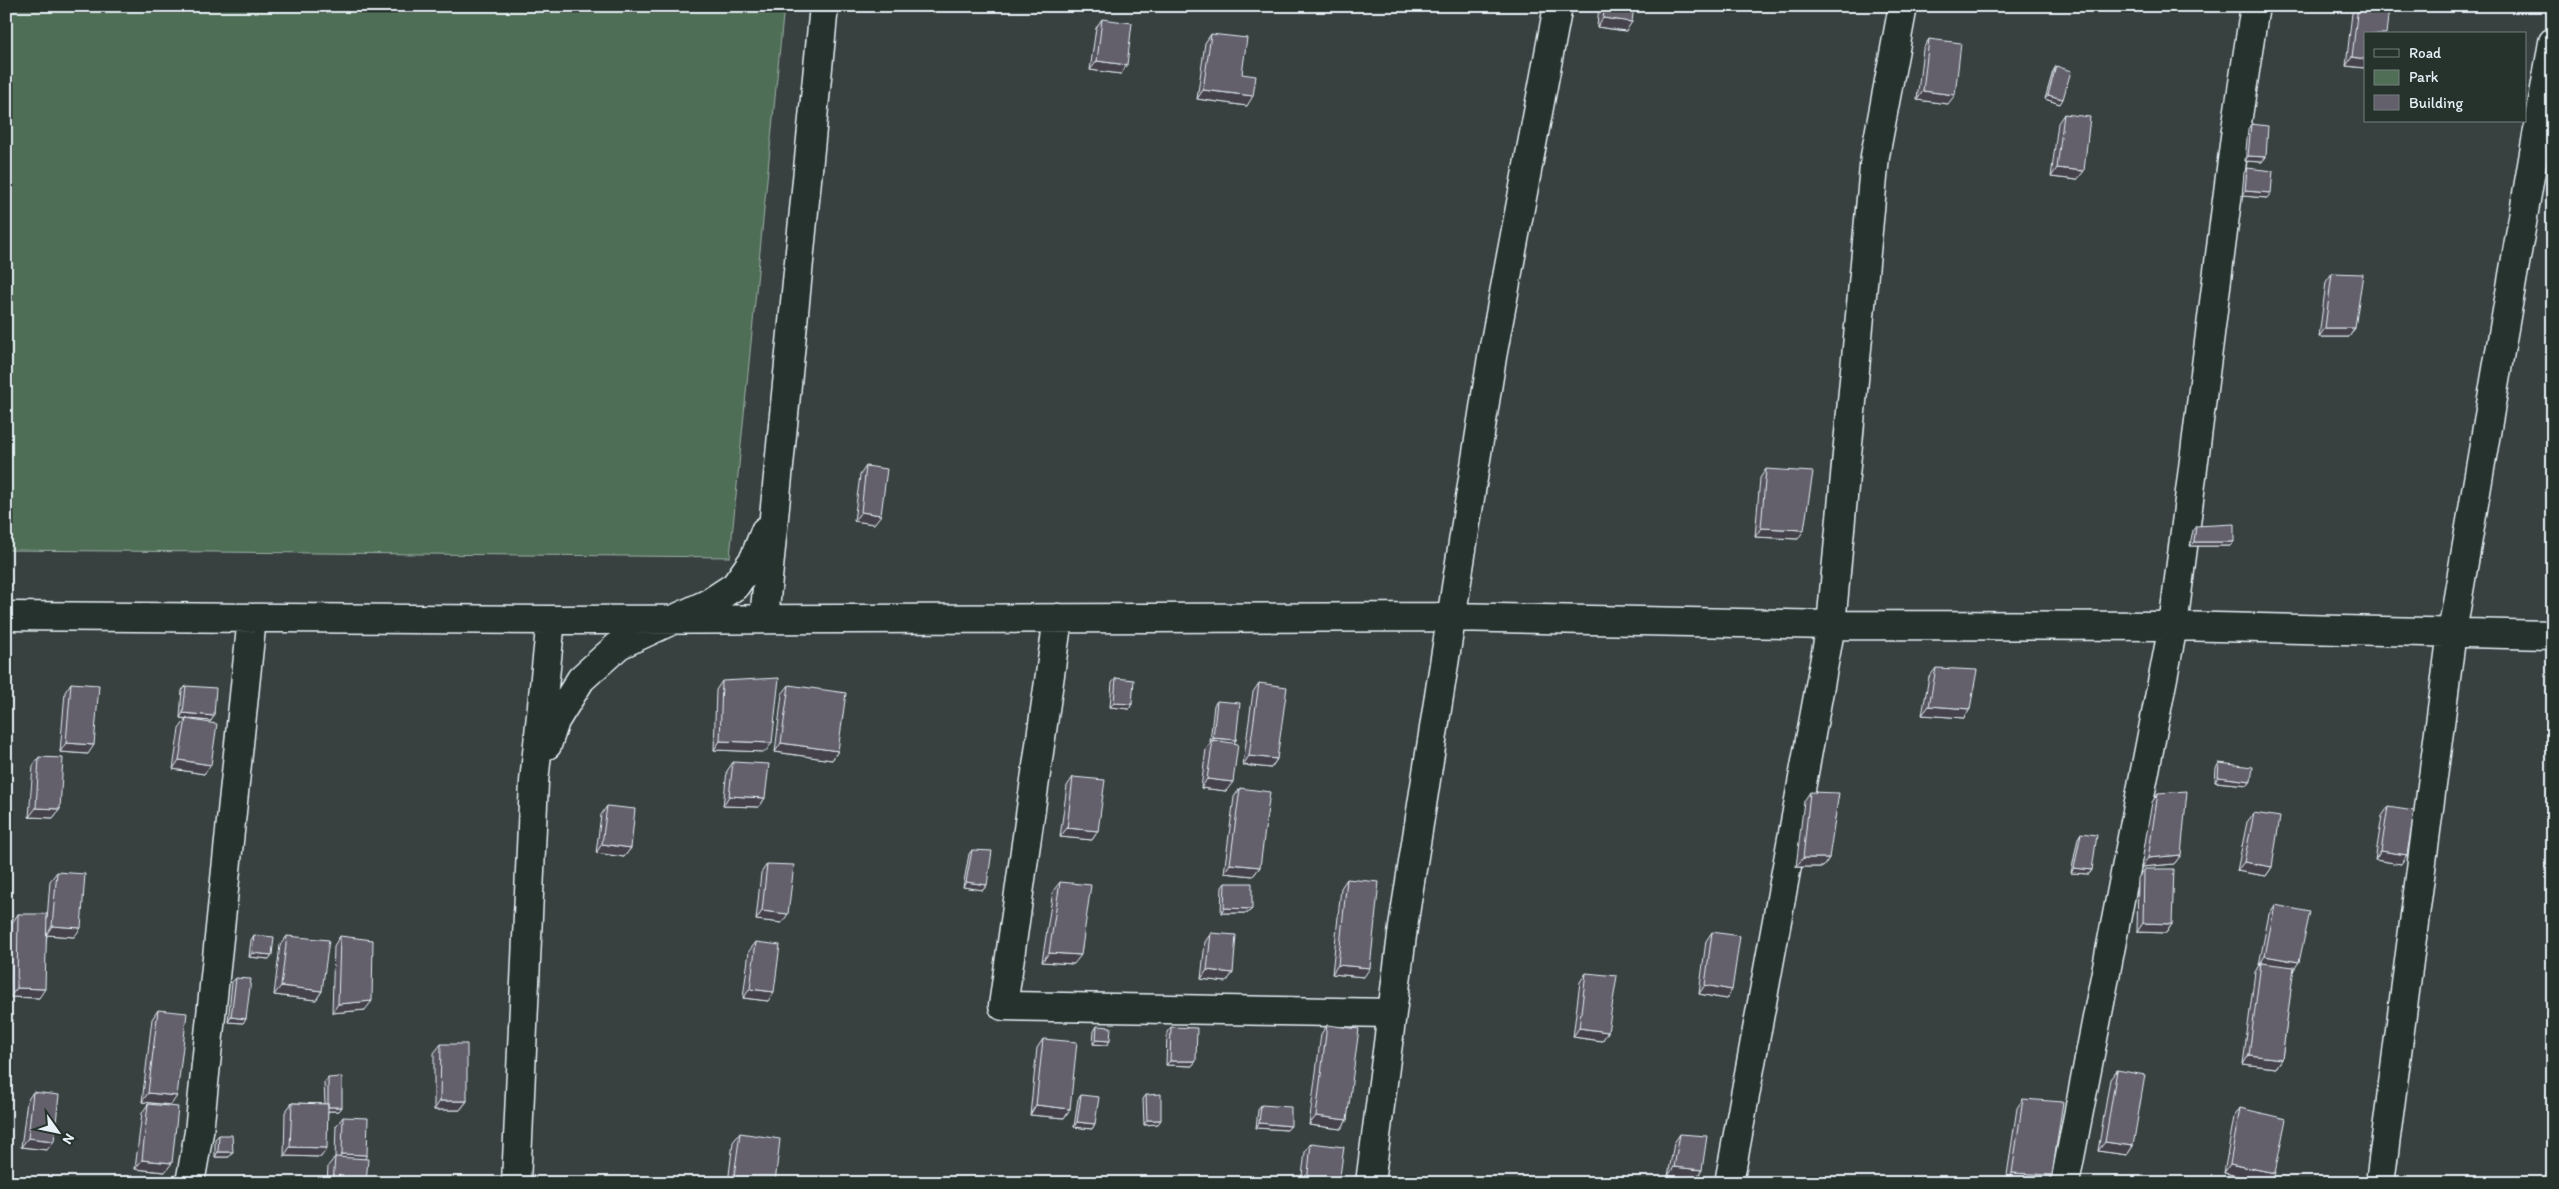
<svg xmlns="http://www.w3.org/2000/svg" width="2559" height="1189" viewBox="0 0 2559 1189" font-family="Itim,sans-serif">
<rect width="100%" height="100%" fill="#384040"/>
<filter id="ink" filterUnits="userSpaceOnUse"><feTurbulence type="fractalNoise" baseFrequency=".02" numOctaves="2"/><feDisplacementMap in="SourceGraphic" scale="10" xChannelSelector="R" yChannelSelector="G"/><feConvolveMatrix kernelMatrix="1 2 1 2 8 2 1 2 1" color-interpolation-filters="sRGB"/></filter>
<g filter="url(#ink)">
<!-- green -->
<path fill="#506e56" stroke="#9cb0a7" d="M 6,6 L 784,6 L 730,557 L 6,550 Z"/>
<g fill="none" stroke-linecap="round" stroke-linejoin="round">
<!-- street casing -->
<g stroke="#e8f1f8" stroke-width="31">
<path id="street" d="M 6,616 L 551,620 L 1452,617 L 1831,625 L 2173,626 L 2553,635
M 1058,618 L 1003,1006 L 1391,1013
M 764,619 L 824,6
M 547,745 L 555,721 L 581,679 L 619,645 L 709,603 L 735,586 L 754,559 L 765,531
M 190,1183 L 199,1132 L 252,618
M 516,1183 L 534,782 L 551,620
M 1370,1183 L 1404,920 L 1492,357 L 1558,6
M 1729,1183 L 1831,625 L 1875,156 L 1903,6
M 2065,1183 L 2173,626 L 2236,129 L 2255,6
M 2380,1183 L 2452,632 L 2553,42"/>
</g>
<!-- street -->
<use href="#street" stroke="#26332d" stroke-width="28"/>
</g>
<!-- wall -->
<path fill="#55535d" stroke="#e8f1f8" d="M 1599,6 L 1634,6 L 1626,31 L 1597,27 Z
M 2357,6 L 2394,6 L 2389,13 L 2365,34 L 2365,68 L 2346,66 L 2352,13 Z
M 1102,19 L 1121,74 L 1090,70 L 1096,28 Z
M 1211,34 L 1242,74 L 1247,106 L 1197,99 L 1205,43 Z
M 1929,39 L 1948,104 L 1917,100 L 1923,49 Z
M 2056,66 L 2060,104 L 2045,99 L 2053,71 Z
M 2064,114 L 2077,180 L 2051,177 L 2058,123 Z
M 2251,124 L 2262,162 L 2245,161 L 2248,129 Z
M 2247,168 L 2267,198 L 2242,196 L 2244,173 Z
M 2332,273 L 2355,328 L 2349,337 L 2319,337 L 2326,282 Z
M 2553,334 L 2553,354 L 2549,354 L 2550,338 Z
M 866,466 L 874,524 L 854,521 L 860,475 Z
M 1766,469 L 1798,539 L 1755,537 L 1760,478 Z
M 2196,526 L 2234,542 L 2230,546 L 2190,546 L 2193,530 Z
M 1936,668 L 1970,709 L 1964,718 L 1922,715 L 1929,677 Z
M 1116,678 L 1132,704 L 1129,709 L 1110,707 L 1112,683 Z
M 722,681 L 765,752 L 714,750 L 716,690 Z
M 71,683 L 88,754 L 60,752 L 65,692 Z
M 1259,683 L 1277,759 L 1271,768 L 1243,765 L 1253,692 Z
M 789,685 L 838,751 L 832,760 L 775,752 L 782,694 Z
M 186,686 L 211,721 L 180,718 L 182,690 Z
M 1217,701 L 1236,740 L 1234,743 L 1226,791 L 1201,788 L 1206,749 L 1211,743 L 1210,742 L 1214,705 Z
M 186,719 L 211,765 L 204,774 L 173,769 L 179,729 Z
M 39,757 L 60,809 L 53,818 L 29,817 L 33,766 Z
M 733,762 L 765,798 L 759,807 L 723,806 L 727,771 Z
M 2219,763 L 2251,781 L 2248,785 L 2215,782 L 2216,768 Z
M 1073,777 L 1098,831 L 1092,840 L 1060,837 L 1067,786 Z
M 1240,788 L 1260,867 L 1253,876 L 1224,873 L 1234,797 Z
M 1810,792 L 1829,858 L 1823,867 L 1796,867 L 1804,801 Z
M 2158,793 L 2181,855 L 2174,864 L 2141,867 L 2152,802 Z
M 607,806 L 631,848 L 624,857 L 596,853 L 601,815 Z
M 2388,807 L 2401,864 L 2375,860 L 2382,816 Z
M 2254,813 L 2272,867 L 2266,876 L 2237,871 L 2247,822 Z
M 2081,833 L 2092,870 L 2089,874 L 2071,873 L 2078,838 Z
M 972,850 L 987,885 L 983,890 L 963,887 L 969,854 Z
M 767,864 L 782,923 L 756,920 L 761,873 Z
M 2144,869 L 2172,924 L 2166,933 L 2137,932 L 2138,878 Z
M 57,872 L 74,937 L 47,935 L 39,998 L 10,997 L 12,923 L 18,914 L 47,920 L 50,881 Z
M 1347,879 L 1364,977 L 1332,974 L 1341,888 Z
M 1060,882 L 1074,964 L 1042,962 L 1053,891 Z
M 1225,883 L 1252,909 L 1248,913 L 1221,913 L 1222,887 Z
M 2275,905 L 2293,971 L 2282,1059 L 2276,1068 L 2243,1064 L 2255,972 L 2259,965 L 2269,914 Z
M 1712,932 L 1726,999 L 1699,994 L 1706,941 Z
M 1211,933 L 1233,973 L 1226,982 L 1201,979 L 1205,942 Z
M 254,935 L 269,959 L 249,957 L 251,940 Z
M 287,936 L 322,991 L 316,1000 L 274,995 L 280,945 Z
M 340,936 L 365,1010 L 332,1013 L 334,946 Z
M 756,942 L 768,1001 L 743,998 L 749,951 Z
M 1586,973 L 1608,1032 L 1602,1041 L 1573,1037 L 1580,982 Z
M 236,978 L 246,1019 L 243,1023 L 228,1022 L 232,982 Z
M 158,1010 L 171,1105 L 142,1102 L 152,1019 Z
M 1327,1025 L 1347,1120 L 1341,1129 L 1309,1125 L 1321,1034 Z
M 1097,1026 L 1107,1045 L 1093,1044 L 1094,1031 Z
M 1171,1027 L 1196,1061 L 1192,1066 L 1166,1065 L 1167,1032 Z
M 1043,1039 L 1070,1109 L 1064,1118 L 1030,1115 L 1037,1048 Z
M 441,1044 L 467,1101 L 460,1110 L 434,1110 L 434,1053 Z
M 2117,1070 L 2133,1146 L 2127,1155 L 2098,1151 L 2110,1079 Z
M 328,1078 L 342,1107 L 339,1111 L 328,1111 L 321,1157 L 284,1156 L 285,1112 L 292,1103 L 325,1104 L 324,1083 Z
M 33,1092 L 47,1150 L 21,1147 L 27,1101 Z
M 1081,1095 L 1095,1124 L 1092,1129 L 1074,1127 L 1078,1099 Z
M 1146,1095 L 1158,1124 L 1144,1125 L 1143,1099 Z
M 2023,1099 L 2052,1175 L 2047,1183 L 2006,1182 L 2017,1108 Z
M 148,1104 L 165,1172 L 135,1169 L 142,1113 Z
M 1261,1105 L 1291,1126 L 1287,1130 L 1256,1128 L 1258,1110 Z
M 2240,1108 L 2269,1182 L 2224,1173 L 2234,1117 Z
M 343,1117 L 364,1159 L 366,1183 L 327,1183 L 328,1166 L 335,1157 L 336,1126 Z
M 740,1133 L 775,1183 L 728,1183 L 733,1142 Z
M 1680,1134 L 1702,1170 L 1696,1179 L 1668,1176 L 1674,1143 Z
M 219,1135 L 229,1157 L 215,1157 L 215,1139 Z
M 1311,1143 L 1339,1183 L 1301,1183 L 1305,1152 Z"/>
<!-- shaded-wall -->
<path fill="#45434c" stroke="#e8f1f8" d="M 2366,6 L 2394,6 L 2389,13 L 2364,10 Z
M 1603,18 L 1632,22 L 1626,31 L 1597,27 Z
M 2352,57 L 2365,59 L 2365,68 L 2346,66 Z
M 1097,61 L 1127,65 L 1121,74 L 1090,70 Z
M 1203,90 L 1253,96 L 1247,106 L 1197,99 Z
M 1923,91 L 1955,95 L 1948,104 L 1917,100 Z
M 2048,95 L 2063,99 L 2060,104 L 2045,99 Z
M 2248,156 L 2266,157 L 2262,162 L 2245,161 Z
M 2057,168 L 2084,171 L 2077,180 L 2051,177 Z
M 2245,191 L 2271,193 L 2267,198 L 2242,196 Z
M 2325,328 L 2355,328 L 2349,337 L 2319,337 Z
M 2553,350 L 2553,354 L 2549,354 Z
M 861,512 L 881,515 L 874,524 L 854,521 Z
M 1761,528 L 1804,530 L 1798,539 L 1755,537 Z
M 2194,542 L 2234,542 L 2230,546 L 2190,546 Z
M 1114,703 L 1132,704 L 1129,709 L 1110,707 Z
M 1929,706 L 1970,709 L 1964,718 L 1922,715 Z
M 183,713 L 214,716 L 211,721 L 180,718 Z
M 1213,738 L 1236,740 L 1233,745 L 1213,740 L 1211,743 L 1210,742 Z
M 720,741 L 772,743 L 765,752 L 714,750 Z
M 66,743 L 94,745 L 88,754 L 60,752 Z
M 781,743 L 838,751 L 832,760 L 775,752 Z
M 1249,756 L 1277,759 L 1271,768 L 1243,765 Z
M 179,760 L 211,765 L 204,774 L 173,769 Z
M 2218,777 L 2251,781 L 2248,785 L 2215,782 Z
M 6,779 L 11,779 L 8,783 L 6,783 Z
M 1207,779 L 1233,782 L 1226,791 L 1201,788 Z
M 729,796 L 765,798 L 759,807 L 723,806 Z
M 36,808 L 60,809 L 53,818 L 29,817 Z
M 1067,828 L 1098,831 L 1092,840 L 1060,837 Z
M 602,844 L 631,848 L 624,857 L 596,853 Z
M 2381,851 L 2407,855 L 2401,864 L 2375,860 Z
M 2181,855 L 2174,864 L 2141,867 L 2148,858 Z
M 1803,858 L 1829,858 L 1823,867 L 1796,867 Z
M 2244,862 L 2272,867 L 2266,876 L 2237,871 Z
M 1230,864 L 1260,867 L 1253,876 L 1224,873 Z
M 2074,868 L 2092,870 L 2089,874 L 2071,873 Z
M 966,882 L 987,885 L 983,890 L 963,887 Z
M 1224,908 L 1252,909 L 1248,913 L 1221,913 Z
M 762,911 L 788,914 L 782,923 L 756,920 Z
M 2143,923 L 2172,924 L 2166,933 L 2137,932 Z
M 52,926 L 81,928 L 74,937 L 46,935 Z
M 252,953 L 272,955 L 269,959 L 249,957 Z
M 1049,953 L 1081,955 L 1074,964 L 1042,962 Z
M 2265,956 L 2299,962 L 2293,971 L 2261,963 L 2259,965 Z
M 1338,965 L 1370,968 L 1364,977 L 1332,974 Z
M 1207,970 L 1233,973 L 1226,982 L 1201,979 Z
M 1705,985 L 1732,990 L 1726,999 L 1699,994 Z
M 281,986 L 322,991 L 316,1000 L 274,995 Z
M 17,988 L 45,989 L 39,998 L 10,997 Z
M 750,989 L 774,992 L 768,1001 L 743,998 Z
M 372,1001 L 365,1010 L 332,1013 L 338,1004 Z
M 231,1017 L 246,1019 L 243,1023 L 228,1022 Z
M 1579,1028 L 1608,1032 L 1602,1041 L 1573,1037 Z
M 1096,1040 L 1110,1041 L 1107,1045 L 1093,1044 Z
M 2249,1055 L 2282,1059 L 2276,1068 L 2243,1064 Z
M 1170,1061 L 1196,1061 L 1192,1066 L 1166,1065 Z
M 148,1093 L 177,1096 L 171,1105 L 142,1102 Z
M 440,1101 L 467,1101 L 460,1110 L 434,1110 Z
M 1036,1105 L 1070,1109 L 1064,1118 L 1030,1115 Z
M 328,1107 L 342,1107 L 339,1111 L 325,1111 Z
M 1316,1116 L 1347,1120 L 1341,1129 L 1309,1125 Z
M 1147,1120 L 1161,1120 L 1158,1124 L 1144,1125 Z
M 1077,1122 L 1095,1124 L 1092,1129 L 1074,1127 Z
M 1259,1123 L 1291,1126 L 1287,1130 L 1256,1128 Z
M 28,1138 L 54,1141 L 47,1150 L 21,1147 Z
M 2105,1142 L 2133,1146 L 2127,1155 L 2098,1151 Z
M 290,1147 L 327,1148 L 321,1157 L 284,1156 Z
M 218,1152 L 233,1152 L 229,1157 L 215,1157 Z
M 342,1154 L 367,1155 L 361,1164 L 335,1163 Z
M 142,1160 L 172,1163 L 165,1172 L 135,1169 Z
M 2230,1164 L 2275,1173 L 2269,1182 L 2224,1173 Z
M 1674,1167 L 1702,1170 L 1696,1179 L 1668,1176 Z
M 2012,1173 L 2052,1175 L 2047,1183 L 2006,1182 Z"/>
<!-- building -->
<path fill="#63606c" stroke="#e8f1f8" d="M 1605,6 L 1634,6 L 1632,22 L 1603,18 Z
M 2358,6 L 2374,6 L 2389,8 L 2386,34 L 2365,34 L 2365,59 L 2352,57 Z
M 1102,19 L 1132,23 L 1127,65 L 1097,61 Z
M 1211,34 L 1247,38 L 1242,74 L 1256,76 L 1253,96 L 1203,90 Z
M 1929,39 L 1961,43 L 1955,95 L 1923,91 Z
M 2056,66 L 2071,71 L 2063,99 L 2048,95 Z
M 2064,114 L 2090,117 L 2084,171 L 2057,168 Z
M 2251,124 L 2268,126 L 2266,157 L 2248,156 Z
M 2247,168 L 2273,171 L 2271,193 L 2245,191 Z
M 2332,273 L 2363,274 L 2355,328 L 2325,328 Z
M 866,466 L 887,469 L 881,515 L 861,512 Z
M 1766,469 L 1813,472 L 1804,530 L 1761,528 Z
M 2234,524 L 2234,542 L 2194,542 L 2196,526 Z
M 1936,668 L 1977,670 L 1970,709 L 1929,706 Z
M 779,678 L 772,743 L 720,741 L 722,681 Z
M 1116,678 L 1134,680 L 1132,704 L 1114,703 Z
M 71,683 L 99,685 L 94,745 L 66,743 Z
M 1259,683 L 1287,687 L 1277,759 L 1249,756 Z
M 789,685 L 846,693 L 838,751 L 781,743 Z
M 186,686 L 216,688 L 214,716 L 183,713 Z
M 1217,701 L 1240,703 L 1236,740 L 1213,738 Z
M 186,719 L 217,724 L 211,765 L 179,760 Z
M 1213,740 L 1238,744 L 1233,782 L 1207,779 Z
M 39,757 L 63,758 L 60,809 L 36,808 Z
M 733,762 L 769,764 L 765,798 L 729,796 Z
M 6,763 L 12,763 L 11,779 L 6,779 Z
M 2219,763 L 2253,767 L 2251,781 L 2218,777 Z
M 1073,777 L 1105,780 L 1098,831 L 1067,828 Z
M 1240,788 L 1270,792 L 1260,867 L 1230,864 Z
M 2187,791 L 2181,855 L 2148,858 L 2158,793 Z
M 1810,792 L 1839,793 L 1829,858 L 1803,858 Z
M 607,806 L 635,809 L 631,848 L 602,844 Z
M 2388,807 L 2414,811 L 2407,855 L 2381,851 Z
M 2254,813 L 2280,817 L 2272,867 L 2244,862 Z
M 2081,833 L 2097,835 L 2092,870 L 2074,868 Z
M 972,850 L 992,851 L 987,885 L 966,882 Z
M 767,864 L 794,865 L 788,914 L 762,911 Z
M 2144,869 L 2174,869 L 2172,924 L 2143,923 Z
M 57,872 L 85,874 L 81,928 L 52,926 Z
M 1347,879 L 1379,882 L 1370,968 L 1338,965 Z
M 1060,882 L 1091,885 L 1081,955 L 1049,953 Z
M 1225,883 L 1252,883 L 1252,909 L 1224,908 Z
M 2275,905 L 2310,912 L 2299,962 L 2265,956 Z
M 18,914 L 47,914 L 45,989 L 17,988 Z
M 1712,932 L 1740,936 L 1732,990 L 1705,985 Z
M 1211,933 L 1236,935 L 1233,973 L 1207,970 Z
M 254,935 L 274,937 L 272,955 L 252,953 Z
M 287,936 L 329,940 L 322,991 L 281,986 Z
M 340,936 L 373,940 L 372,1001 L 338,1004 Z
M 756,942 L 780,945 L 774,992 L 750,989 Z
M 2261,963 L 2294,967 L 2282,1059 L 2249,1055 Z
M 1586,973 L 1617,976 L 1608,1032 L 1579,1028 Z
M 236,978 L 251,979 L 246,1019 L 231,1017 Z
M 158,1010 L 187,1013 L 177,1096 L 148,1093 Z
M 1327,1025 L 1359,1029 L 1347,1120 L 1316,1116 Z
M 1097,1026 L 1111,1027 L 1110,1041 L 1096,1040 Z
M 1171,1027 L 1197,1028 L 1196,1061 L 1170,1061 Z
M 1043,1039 L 1077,1042 L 1070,1109 L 1036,1105 Z
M 441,1044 L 467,1044 L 467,1101 L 440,1101 Z
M 2117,1070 L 2145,1075 L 2133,1146 L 2105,1142 Z
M 342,1077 L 342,1107 L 328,1107 L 328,1078 Z
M 33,1092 L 59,1095 L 54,1141 L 28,1138 Z
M 1161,1094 L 1161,1120 L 1147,1120 L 1146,1095 Z
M 1081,1095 L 1099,1097 L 1095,1124 L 1077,1122 Z
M 2023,1099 L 2063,1102 L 2052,1175 L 2012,1173 Z
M 292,1103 L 328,1104 L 327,1148 L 290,1147 Z
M 148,1104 L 178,1107 L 172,1163 L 142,1160 Z
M 1261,1105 L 1291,1107 L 1291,1126 L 1259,1123 Z
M 2240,1108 L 2286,1119 L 2275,1173 L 2230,1164 Z
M 343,1117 L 368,1118 L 367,1155 L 342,1154 Z
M 740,1133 L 780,1139 L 775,1183 L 733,1183 Z
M 1680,1134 L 1707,1136 L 1702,1170 L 1674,1167 Z
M 219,1135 L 232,1135 L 233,1152 L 218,1152 Z
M 1311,1143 L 1344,1147 L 1339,1183 L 1307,1183 Z
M 335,1157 L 368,1159 L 366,1183 L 333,1183 Z"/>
</g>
<!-- margin -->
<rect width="2559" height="1189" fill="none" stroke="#26332d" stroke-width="25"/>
<rect x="12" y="12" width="2534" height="1164" fill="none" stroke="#e8f1f8" stroke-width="2" filter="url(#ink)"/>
<!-- legend -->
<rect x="2364" y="32" width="162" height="90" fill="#26332d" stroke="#747f7e"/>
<rect x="2374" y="49" width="25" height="8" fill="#26332d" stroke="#747f7e"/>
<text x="2409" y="58" font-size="15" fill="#e8f1f8">Road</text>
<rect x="2374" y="70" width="25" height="15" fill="#506e56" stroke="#747f7e"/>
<text x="2409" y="82" font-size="15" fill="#e8f1f8">Park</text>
<rect x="2374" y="95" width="25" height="15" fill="#63606c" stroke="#747f7e"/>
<text x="2409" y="108" font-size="15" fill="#e8f1f8">Building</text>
<!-- north arrow -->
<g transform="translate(58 1132) rotate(123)" stroke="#26332d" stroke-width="4" paint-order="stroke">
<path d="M0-4L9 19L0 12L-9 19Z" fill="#e8f1f8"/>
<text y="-8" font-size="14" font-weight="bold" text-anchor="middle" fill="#e8f1f8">N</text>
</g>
</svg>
